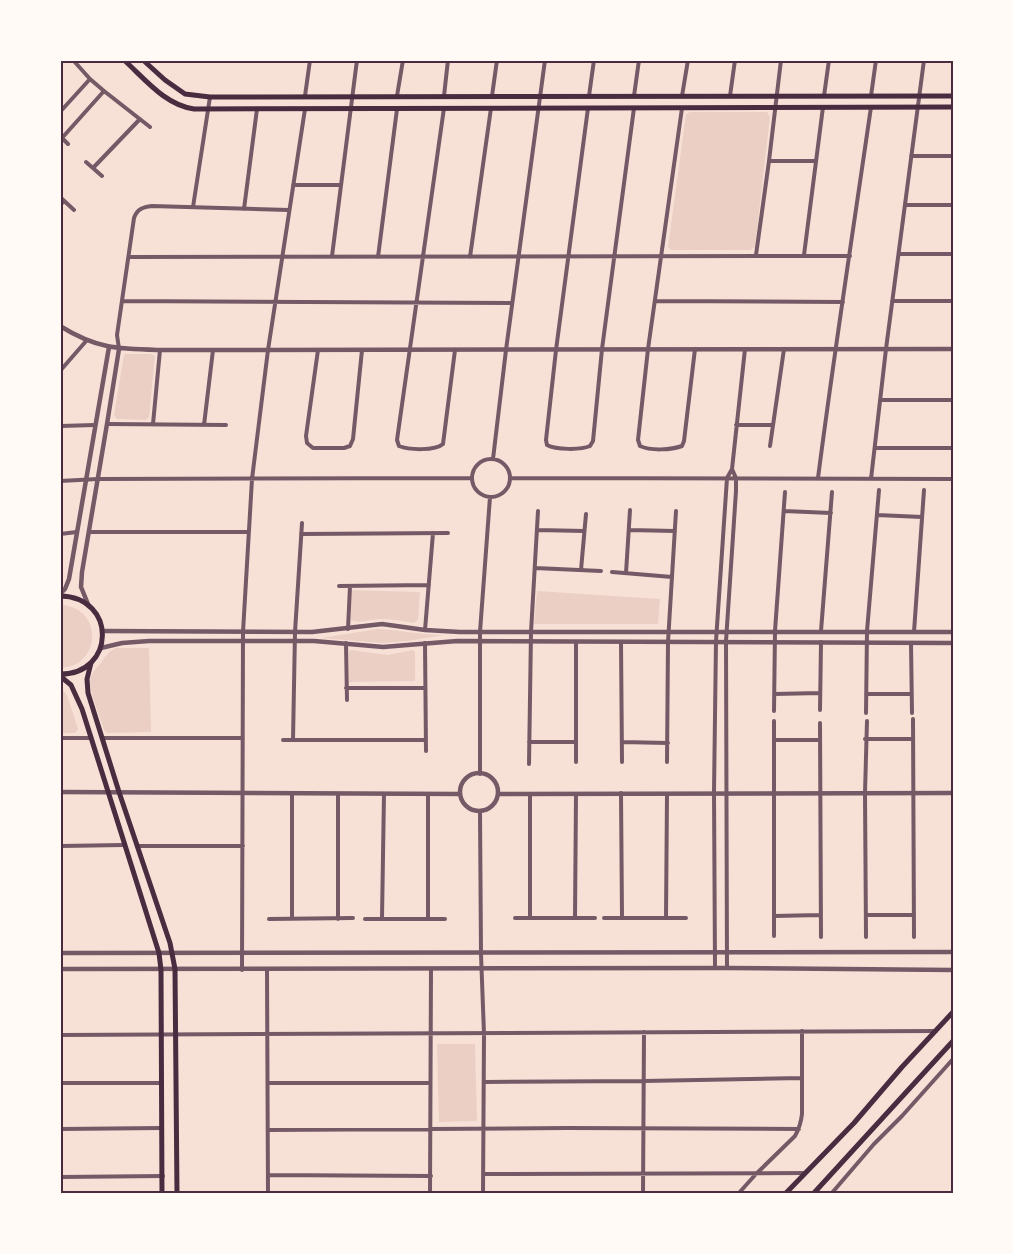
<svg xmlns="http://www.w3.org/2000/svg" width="1013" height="1254" viewBox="0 0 1013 1254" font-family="Inter,sans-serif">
<rect width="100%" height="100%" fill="#f7e1d7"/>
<!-- green -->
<path fill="#ebcfc5" d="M 690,112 L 767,112 L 770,117 L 755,247 L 750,250 L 671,250 L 668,247 L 686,114 Z
M 126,354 L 151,354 L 155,356 L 149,417 L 146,420 L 117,419 L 114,415 L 124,355 Z
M 351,590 L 420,592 L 418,620 L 413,623 C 402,621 391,619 380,619 C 370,619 360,624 351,620 Z
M 537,591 L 660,599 L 658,624 L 534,624 Z
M 60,605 C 103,606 103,666 60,668 Z
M 377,629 C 400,630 422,635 444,635 L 408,641 L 382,643 L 322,638 Z
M 116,648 L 149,648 L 151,732 L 107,733 L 104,730 C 101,719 89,691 90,680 C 91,673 96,669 100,664 C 106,656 106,653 116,648 Z
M 351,650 L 388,655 L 413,650 L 415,652 L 415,681 L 349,682 L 349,651 Z
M 60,687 L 67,695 L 78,729 L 75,733 L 60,733 Z
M 437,1044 L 475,1044 L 477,1121 L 439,1122 Z"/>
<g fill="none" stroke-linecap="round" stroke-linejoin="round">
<!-- minor -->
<path stroke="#755966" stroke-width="4" d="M 73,60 L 90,79 L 104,91 L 150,127
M 305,96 L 310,60
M 397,96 L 403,60
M 444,96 L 448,60
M 492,96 L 497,60
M 589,96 L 594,60
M 634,96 L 639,60
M 682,96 L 688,60
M 730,96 L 735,60
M 824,96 L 829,60
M 871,96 L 876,60
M 444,108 L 397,440 L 399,446 C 409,450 435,451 443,444 L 455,350
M 588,108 L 556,350 L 546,440 L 547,445 C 556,450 581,450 590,446 L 593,441 L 602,349 L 634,108
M 682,108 L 648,349 L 638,440 L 640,446 C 651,451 671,450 682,446 L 684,441 L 695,349
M 60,112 L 90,79
M 60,136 L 68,144
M 62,138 L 104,91
M 911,156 L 953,156
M 769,161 L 816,161
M 86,162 L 102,176
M 93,168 L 140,119
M 293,185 L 341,185
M 60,197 L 74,210
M 60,205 L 64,201
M 905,205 L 953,205
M 193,207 L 210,97
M 244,209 L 257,109
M 899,254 L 953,254
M 756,255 L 769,161 L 781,60
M 804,255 L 823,107
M 332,256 L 357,60
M 129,257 L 850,256
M 378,257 L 397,109
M 470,257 L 491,108
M 122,301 L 512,303
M 655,301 L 843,302
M 892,301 L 953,301
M 119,349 L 117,335 L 134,218 C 137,209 143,207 152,206 L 289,210
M 318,350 L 306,436 L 307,443 L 313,448 L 344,448 L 350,446 L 353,439 L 362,350
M 60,371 L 87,340
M 880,400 L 953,400
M 107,424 L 226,425
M 153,424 L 160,350
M 204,425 L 213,350
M 736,425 L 772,425
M 60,426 L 95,425
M 770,446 L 784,349
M 875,448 L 953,448
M472 478a19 19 0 1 1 38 0a19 19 0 1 1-38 0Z
M 493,459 L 506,350 L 545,60
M 510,478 L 953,479
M 818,478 C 834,354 853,231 871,107
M 871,479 L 886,349 L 924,60
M 60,481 L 98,479 L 472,478
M 784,511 L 831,513
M 877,515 L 922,517
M 537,530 L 584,531
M 629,530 L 675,531
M 89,532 L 248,532
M 60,534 L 77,532
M 301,534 L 448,533
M 535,568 L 601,571
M 581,570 L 586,514
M 612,572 L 672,577
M 626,573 L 630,510
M 339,586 L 429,585
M 348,629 L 350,586
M 425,630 L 433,533
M 821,631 L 832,492
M 914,632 L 924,490
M 576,642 L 576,762
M 621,642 L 622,762
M 346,643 L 347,700
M 425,643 L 426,751
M 911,643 L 912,713
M 346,688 L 425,688
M 774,694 L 820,693
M 866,694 L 912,694
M 820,710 L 821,642
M 774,711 L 775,631 L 785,492
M 866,713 L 867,631 L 879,490
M 913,719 L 914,937
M 820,723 L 821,937
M 60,738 L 91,738
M 102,738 L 243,738
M 865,739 L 913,739
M 283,740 L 425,740
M 293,740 L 295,632 L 302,523
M 774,740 L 820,740
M 529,742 L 576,742
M 622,742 L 668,743
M 667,762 L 668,642 L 676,511
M 529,764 L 531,632 L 538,511
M 480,774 L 480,632 L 490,497
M 292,793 L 292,919
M 621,793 L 622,917
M 530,794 L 530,918
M 480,811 L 481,954 L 484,1034 L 483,1194
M 60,846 L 124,845
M 137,846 L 243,846
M 866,915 L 914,915
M 774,916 L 820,915
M 666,917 L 667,794
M 382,918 L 384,794
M 515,918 L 595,918
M 575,918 L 576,794
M 604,918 L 686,918
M 269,919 L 353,918
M 338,919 L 338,794
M 365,919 L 445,919
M 428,919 L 428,794
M 774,936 L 774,721
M 866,937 L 865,793 L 867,721
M 715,968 L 714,792 L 716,641 L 727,478 L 732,469 L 745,349
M 727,968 L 726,641 L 736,491 L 736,478 L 732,469
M 242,970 L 243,632 L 252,479 L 268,350 L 305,109
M 267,970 L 268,1194
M 60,1035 L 936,1031
M 484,1082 L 644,1081 L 801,1078
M 60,1083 L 161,1083
M 268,1083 L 429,1083
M 60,1129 L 162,1128
M 268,1130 L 567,1128 L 799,1129
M 483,1174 L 805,1173
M 268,1175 L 431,1176
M 60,1177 L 163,1176
M 430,1194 L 431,969
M 643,1194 L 644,1032
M 738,1194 L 756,1174 L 795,1136 C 799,1129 801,1123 802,1114 L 802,1031
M 831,1194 L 874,1144 L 902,1116 L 953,1059"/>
<!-- tertiary -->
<path stroke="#755966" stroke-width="4.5" d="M 60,326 C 97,349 118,349 160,350 L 953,349
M 60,594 L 65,589 L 69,579 L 109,347
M 88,604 L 81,587 L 82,572 L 107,424 L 119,349
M 103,631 L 312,632 L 382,624 L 425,630 L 460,632 L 953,632
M 101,648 L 122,643 L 149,641 L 314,641 L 383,647 L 457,641 L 953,643
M460 792a19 19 0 1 1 38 0a19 19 0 1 1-38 0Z
M 60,792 L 460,794
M 498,794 L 953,793
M 60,953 L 953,952
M 60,969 L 727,968 L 953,970"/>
<!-- secondary -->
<path stroke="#4a2c40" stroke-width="5" d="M 124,60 C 145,79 165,105 194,109 L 953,107
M 143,60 L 165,80 L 185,94 L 210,97 L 953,96
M 60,596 C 118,597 115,675 60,674
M 91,663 L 87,679 L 88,693 L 119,792 L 170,943 L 175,969 L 177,1194
M 60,676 L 71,685 L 82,709 L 159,953 L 161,970 L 162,1194
M 785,1194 L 854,1123 L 902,1067 L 953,1012
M 813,1194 L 953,1041"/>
</g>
<!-- border -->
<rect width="1013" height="1254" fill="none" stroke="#fffaf5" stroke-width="123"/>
<rect x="62" y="62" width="890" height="1130" fill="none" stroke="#4a2c40" stroke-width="2"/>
</svg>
